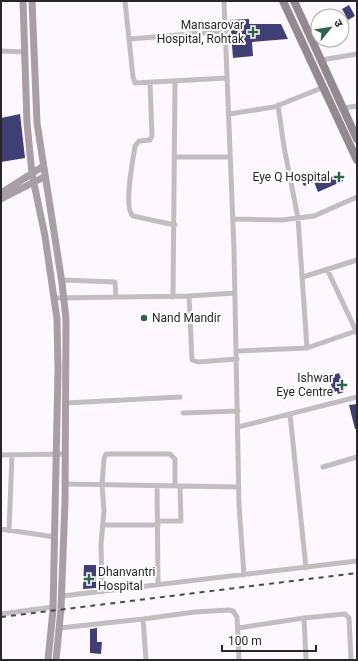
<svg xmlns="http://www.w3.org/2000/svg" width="358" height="661" viewBox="0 0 358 661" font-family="Roboto,'Noto Sans Devanagari',sans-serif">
<rect width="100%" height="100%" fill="#fdf8ff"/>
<!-- building -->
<path fill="#403e75" d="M 349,5 L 355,16 L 348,20 L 342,9 Z
M 249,19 L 249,24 L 281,24 L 288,39 L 252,42 L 253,56 L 233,58 L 230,20 Z
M 20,114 L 25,158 L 1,162 L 1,118 Z
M 340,173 L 343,181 L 318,192 L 314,182 L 304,186 L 301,180 L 317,174 L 320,182 Z
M 339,373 L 345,389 L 343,389 L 344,392 L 338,394 L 337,391 L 334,392 L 328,377 Z
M 357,404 L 357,429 L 355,429 L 349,405 Z
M 84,565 L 96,565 L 96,588 L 83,589 Z
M 97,628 L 97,642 L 102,642 L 101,654 L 90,653 L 90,629 Z"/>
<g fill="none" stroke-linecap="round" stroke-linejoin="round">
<!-- street -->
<path stroke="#c3bdc0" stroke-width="5" d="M 125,1 L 133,77 L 135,83 L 227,78
M 224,1 L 234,250 L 239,505 L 244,575
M 130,39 L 226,31
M 1,51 L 24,52
M 321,60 L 357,54
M 150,83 L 152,136 L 150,140 L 139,141 L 135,146 C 133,160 123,209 133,216 L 175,225
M 278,105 L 284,147 L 298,218 L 307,348
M 343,108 L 357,106
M 229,114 L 274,107 L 324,87
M 175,157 L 230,157
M 233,219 L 282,220 L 314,216 L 357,197
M 327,269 L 357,333
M 303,277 L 357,260
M 62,280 L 115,282 L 116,297
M 189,296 L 235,293
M 173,297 L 175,81
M 55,298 L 189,296 L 192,360 L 198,362 L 237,359
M 237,351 L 307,348 L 356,331
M 66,403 L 180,397
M 183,413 L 238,411
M 290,414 L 306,568
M 238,427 L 357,397
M 1,455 L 66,454
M 323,467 L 357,457
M 66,484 L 239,487
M 157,486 L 158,585
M 158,521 L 181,521 L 180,486
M 103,525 L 158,525
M 1,529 L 55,537
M 9,531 L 12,455
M 102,592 L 101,544 L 104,511 L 102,485 L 104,459 L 106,454 L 170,454 L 175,459 L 175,486
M 62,596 L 357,561
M 1,614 L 53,607
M 304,618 L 306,660
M 143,619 L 146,660
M 60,628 L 143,619 L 195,612 L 229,610 L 233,611 L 237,617 L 239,660
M 238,628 L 304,618 L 345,614 L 349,618 L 351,660"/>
<!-- secondary -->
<path stroke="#a79fa3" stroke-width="7" d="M 23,1 L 27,123 L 32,174 L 45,236 L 57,319 L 58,370 L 53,610 L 48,660
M 32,1 L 37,123 L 62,283 L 66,319 L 65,501 L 61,609 L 56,660
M 1,193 L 42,167
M 1,199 L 44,177"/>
<!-- primary -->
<path stroke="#94898f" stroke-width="8" d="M 283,1 L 357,160
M 294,1 L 357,139"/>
<!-- rail -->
<path stroke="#4b484d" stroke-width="2" stroke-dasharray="5 5" stroke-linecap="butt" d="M 1,617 L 357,573"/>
</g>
<!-- markers -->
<g fill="#2f654b" stroke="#fff" stroke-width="1.5">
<path d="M251 26h4v4h4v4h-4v4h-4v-4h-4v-4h4z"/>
<path d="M337 171h4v4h4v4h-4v4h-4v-4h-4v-4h4z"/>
<circle cx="144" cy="318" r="4"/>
<path d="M340 379h4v4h4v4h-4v4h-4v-4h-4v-4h4z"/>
<path d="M87 573h4v4h4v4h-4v4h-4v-4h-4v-4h4z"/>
</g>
<g text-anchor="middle" stroke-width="4" stroke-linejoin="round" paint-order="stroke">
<!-- poi labels -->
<g font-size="12" fill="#29262a" stroke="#fff" text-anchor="end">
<text x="244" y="29">Mansarovar<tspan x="244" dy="14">Hospital, Rohtak</tspan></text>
<text x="330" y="181">Eye Q Hospital</text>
<text x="152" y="322" text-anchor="start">Nand Mandir</text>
<text x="333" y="382">Ishwar<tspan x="333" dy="14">Eye Centre</tspan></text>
<text x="98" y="576" text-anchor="start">Dhanvantri<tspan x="98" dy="14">Hospital</tspan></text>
</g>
</g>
<!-- border -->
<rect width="358" height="661" fill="none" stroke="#29262a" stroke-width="4"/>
<!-- north arrow -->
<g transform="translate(330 28) rotate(60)"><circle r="19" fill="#ffffff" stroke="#a9a8aa"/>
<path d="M0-3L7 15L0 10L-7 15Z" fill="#2f654b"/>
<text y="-6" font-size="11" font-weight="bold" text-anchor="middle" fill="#29262a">उ</text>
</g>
<!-- scale -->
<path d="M222 645v6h94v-6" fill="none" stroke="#29262a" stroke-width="2"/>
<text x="228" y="645" font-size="12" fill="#29262a" stroke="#ffffff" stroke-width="3" paint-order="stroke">100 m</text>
</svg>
